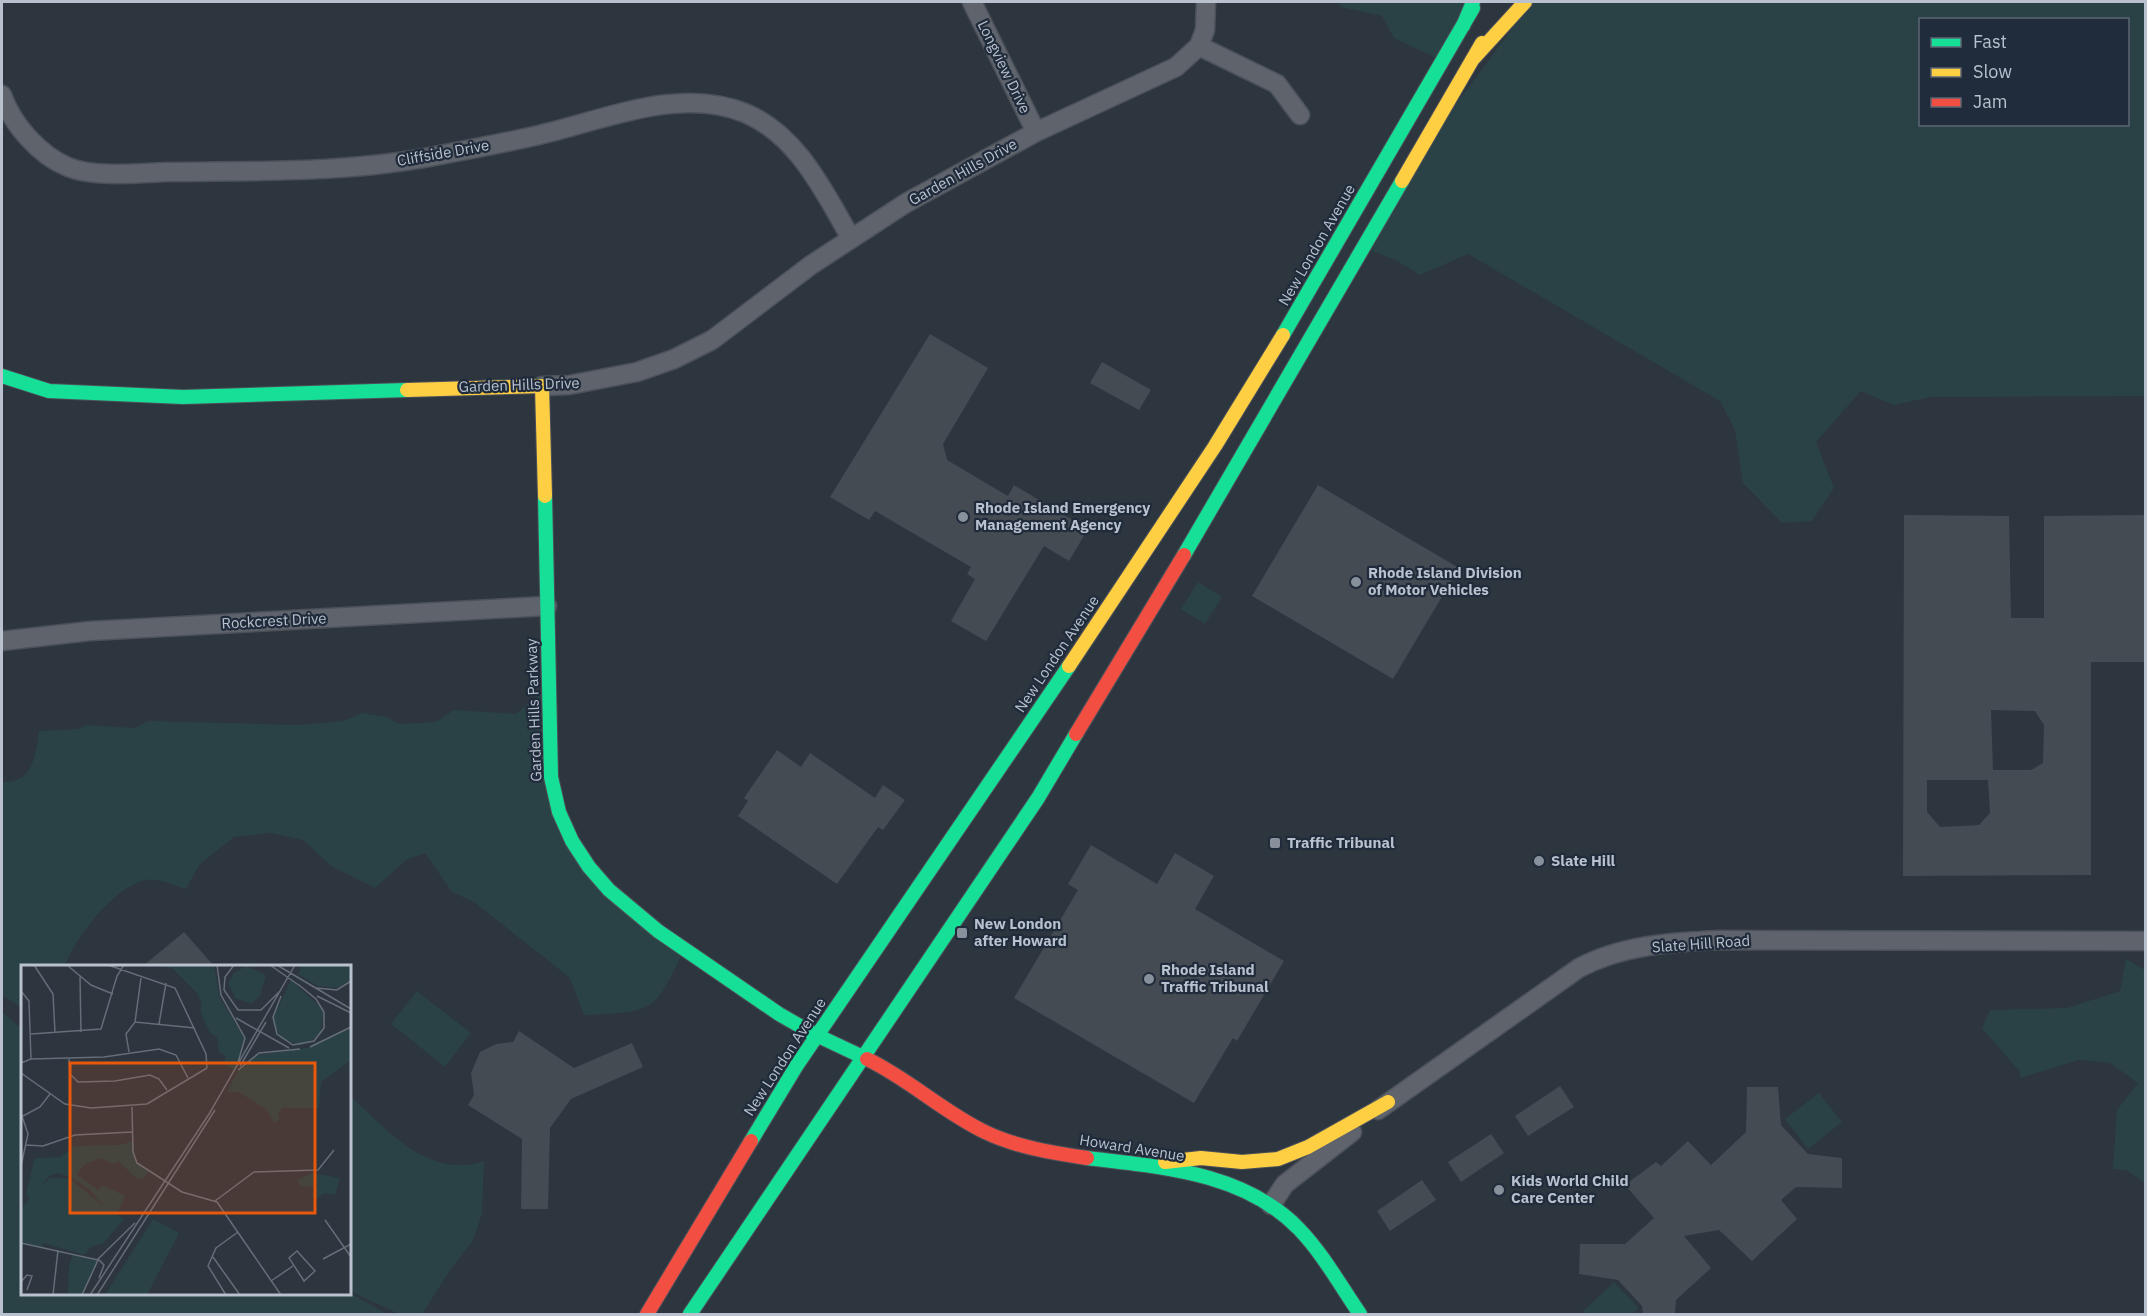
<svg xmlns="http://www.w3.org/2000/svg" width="2147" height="1316" viewBox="0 0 2147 1316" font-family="'IBM Plex Sans',sans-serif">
<rect width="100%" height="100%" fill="#2d353f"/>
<!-- green -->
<path fill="#2a4246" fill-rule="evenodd" d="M 1338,2 L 1480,2 L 1442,61 L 1394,38 L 1382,16 L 1341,7 Z
M 1532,2 L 2145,2 L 2145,396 L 1931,397 L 1894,405 L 1861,391 L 1816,442 L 1834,488 L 1812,521 L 1782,523 L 1743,483 L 1735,430 L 1720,401 L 1468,254 L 1420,275 L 1397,261 L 1370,250 L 1442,123 ZM 1920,20 L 2128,20 L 2128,124 L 1920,124 Z
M 1198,582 L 1222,597 L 1205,624 L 1181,609 Z
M 551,684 L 556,794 L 583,855 L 684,950 C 654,1013 654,1012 584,1015 L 570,978 L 474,902 L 452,892 L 425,853 L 406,860 L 375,888 L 331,866 L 303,840 L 271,833 L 234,837 L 199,865 L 186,889 C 175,886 157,877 146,880 C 115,886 75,938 65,966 L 22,966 L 22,1008 L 2,995 L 2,782 C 32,784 36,756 39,731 L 78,729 L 87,725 L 135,728 L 148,721 L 299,725 L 344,721 L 362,713 L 386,717 L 400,724 L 436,722 L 454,710 L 516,714 Z
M 2126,959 L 2145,970 L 2145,1183 L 2126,1170 L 2113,1169 L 2117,1110 L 2138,1083 L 2110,1063 L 2079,1060 L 2020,1078 L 2020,1072 L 1982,1028 L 1990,1010 L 2067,1008 L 2120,991 Z
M 417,991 L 471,1033 L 445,1067 L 391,1024 Z
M 2,1012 L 22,1029 L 22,1294 L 350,1293 L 387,1314 L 2,1314 Z
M 1819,1093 L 1842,1122 L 1808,1149 L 1785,1119 Z
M 350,1096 C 387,1129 428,1180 484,1161 L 482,1213 L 473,1241 L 453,1266 L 422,1314 L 399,1314 L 350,1291 Z
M 1614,1282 L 1639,1308 L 1632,1314 L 1587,1314 L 1583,1311 Z"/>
<!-- building -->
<path fill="#454b53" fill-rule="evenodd" d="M 930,334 L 988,368 L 943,444 L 947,460 L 1008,496 L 1014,485 L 1088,529 L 1069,561 L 1044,546 L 986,641 L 951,621 L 975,579 L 967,574 L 971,567 L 875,511 L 869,520 L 830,497 Z
M 1102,362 L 1151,390 L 1139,410 L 1090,383 Z
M 1318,485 L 1459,568 L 1393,679 L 1252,596 Z
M 1904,515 L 2009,516 L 2011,618 L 2044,618 L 2044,516 L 2145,515 L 2145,662 L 2091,662 L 2091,875 L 1903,876 ZM 1991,710 L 2035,711 L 2044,725 L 2043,763 L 2031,770 L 1993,770 ZM 1927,780 L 1988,780 L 1990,813 L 1979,825 L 1940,827 L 1927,812 Z
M 777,750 L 801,767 L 810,753 L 875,798 L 883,785 L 905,800 L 883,830 L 878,827 L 837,884 L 738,816 L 748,801 L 744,798 Z
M 1091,845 L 1157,884 L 1175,853 L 1214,876 L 1195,909 L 1284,961 L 1237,1041 L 1233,1038 L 1194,1103 L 1014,998 L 1078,890 L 1068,884 Z
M 184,932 L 214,966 L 143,966 Z
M 519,1031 L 574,1068 L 632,1043 L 643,1067 L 571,1099 L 550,1128 L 548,1209 L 521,1209 L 522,1139 L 468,1105 L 474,1095 L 471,1073 L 480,1052 L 496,1044 L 513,1042 Z
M 1560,1086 L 1574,1107 L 1528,1136 L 1515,1116 Z
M 1747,1087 L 1778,1087 L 1781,1125 L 1808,1154 L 1842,1158 L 1842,1188 L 1796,1187 L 1781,1200 L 1797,1219 L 1752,1261 L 1719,1230 L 1684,1236 L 1711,1268 L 1676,1300 L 1675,1314 L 1643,1314 L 1642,1306 L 1618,1280 L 1579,1274 L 1580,1244 L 1625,1244 L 1654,1218 L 1625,1185 L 1656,1162 L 1661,1166 L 1688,1141 L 1711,1165 L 1746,1132 Z
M 1491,1134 L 1504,1153 L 1461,1182 L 1448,1162 Z
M 1422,1180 L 1436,1200 L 1390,1231 L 1377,1211 Z"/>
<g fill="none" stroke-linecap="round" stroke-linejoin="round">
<!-- street casing -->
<g stroke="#4c5159" stroke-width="21">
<path id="street" d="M 972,2 L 1036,132
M 1199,46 L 1277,84 L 1300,115
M 2,95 C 12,124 39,155 68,167 C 95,178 139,173 168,172 C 260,171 355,173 445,154 C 477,148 508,142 539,135 C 604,120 679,86 745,113 C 798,135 824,192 851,238
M 542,386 L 569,385 L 637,372 L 674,359 L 712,340 L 811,265 L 906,203 L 1036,132 L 1176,67 L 1199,46 L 1205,30 L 1206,2
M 2,641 L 90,631 L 547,606
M 1378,1110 L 1579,968 C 1622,945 1672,942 1720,940 L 2146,941
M 1271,1205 L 1285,1184 L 1352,1132"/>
</g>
<!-- fast casing -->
<g stroke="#4c5159" stroke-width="16">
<path id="fast" d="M 1463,26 L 1473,2
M 1283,335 L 1473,8
M 2,376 L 49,391 L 183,397 L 407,390
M 545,496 L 551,777 L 559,812 L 572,841 L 589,867 L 609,890 L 658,931 L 779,1014 L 812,1033 L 867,1059
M 1184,555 L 1402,181
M 751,1141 L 797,1065 L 1069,666
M 1087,1158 C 1161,1167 1244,1172 1299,1229 C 1323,1254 1340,1285 1360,1314
M 690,1314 L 1038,798 L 1076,734"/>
</g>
<!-- slow casing -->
<g stroke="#4c5159" stroke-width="16">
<path id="slow" d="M 1472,60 L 1525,2
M 1402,181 L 1482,43
M 407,390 L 542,386 L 545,496
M 1069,666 L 1215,446 L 1283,335
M 1165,1162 L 1201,1158 L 1242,1162 L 1278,1159 L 1308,1147 L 1388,1102"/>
</g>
<!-- jam casing -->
<g stroke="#4c5159" stroke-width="16">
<path id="jam" d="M 1076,734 L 1184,555
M 867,1059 C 909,1079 943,1112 985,1132 C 1016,1147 1053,1153 1087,1158
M 647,1314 L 751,1141"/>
</g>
<!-- street -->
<use href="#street" stroke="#5e636c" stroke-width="18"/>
<!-- fast -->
<use href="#fast" stroke="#16e098" stroke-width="14"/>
<!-- slow -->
<use href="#slow" stroke="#ffcf43" stroke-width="14"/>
<!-- jam -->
<use href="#jam" stroke="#f24e42" stroke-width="14"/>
</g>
<!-- markers -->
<g fill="#88909c" stroke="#202b3b" stroke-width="2">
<circle cx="963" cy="517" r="6"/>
<circle cx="1356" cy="582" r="6"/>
<rect x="1269" y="837" width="12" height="12" rx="3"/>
<circle cx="1539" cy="861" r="6"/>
<rect x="956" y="927" width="12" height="12" rx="3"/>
<circle cx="1149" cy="979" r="6"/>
<circle cx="1499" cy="1190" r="6"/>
</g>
<g text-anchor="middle" stroke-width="4.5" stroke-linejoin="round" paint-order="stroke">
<!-- street labels -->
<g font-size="15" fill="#b9c1ce" stroke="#202b3b">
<text transform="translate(1004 67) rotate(64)" y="5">Longview Drive</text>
<text transform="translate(443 153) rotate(-10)" y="5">Cliffside Drive</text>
<text transform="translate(963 172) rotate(-29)" y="5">Garden Hills Drive</text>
<text transform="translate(1317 245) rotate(-60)" y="5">New London Avenue</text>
<text transform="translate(519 385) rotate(-2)" y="5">Garden Hills Drive</text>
<text transform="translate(274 621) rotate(-3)" y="5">Rockcrest Drive</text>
<text transform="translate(1057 654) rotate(-56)" y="5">New London Avenue</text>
<text transform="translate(534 710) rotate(-92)" y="5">Garden Hills Parkway</text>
<text transform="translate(1701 944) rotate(-4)" y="5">Slate Hill Road</text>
<text transform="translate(785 1057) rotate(-57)" y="5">New London Avenue</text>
<text transform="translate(1132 1148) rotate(9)" y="5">Howard Avenue</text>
</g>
<!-- poi labels -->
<g font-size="15" font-weight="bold" fill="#b9c1ce" stroke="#202b3b" text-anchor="start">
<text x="975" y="513">Rhode Island Emergency<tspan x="975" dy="17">Management Agency</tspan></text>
<text x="1368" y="578">Rhode Island Division<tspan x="1368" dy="17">of Motor Vehicles</tspan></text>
<text x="1287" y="848">Traffic Tribunal</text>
<text x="1551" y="866">Slate Hill</text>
<text x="974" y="929">New London<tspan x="974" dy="17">after Howard</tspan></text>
<text x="1161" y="975">Rhode Island<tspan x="1161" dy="17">Traffic Tribunal</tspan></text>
<text x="1511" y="1186">Kids World Child<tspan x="1511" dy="17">Care Center</tspan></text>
</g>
</g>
<!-- overview -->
<g transform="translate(21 965)">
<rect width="330" height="330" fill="#2d353f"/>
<path d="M 134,0 L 193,0 L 199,33 L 224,74 L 214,105 L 202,99 L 205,91 L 198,87 L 196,72 L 189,68 L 179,46 L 181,39 L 176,28 L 151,3 ZM 281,0 L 330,0 L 330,14 L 317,23 L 297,21 L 277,9 ZM 225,1 L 245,10 L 239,31 L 230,39 L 214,33 L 207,18 L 213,8 ZM 270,15 L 303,45 L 299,70 L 280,81 L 259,73 L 252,53 ZM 330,63 L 330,95 L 300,117 L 298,143 L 262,143 L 257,148 L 259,154 L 253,158 L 245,144 L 217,127 L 206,127 L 217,106 L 235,90 L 286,83 ZM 112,176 L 115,196 L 127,207 L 123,213 L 116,214 L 97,196 L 92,199 L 80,193 L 64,199 L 56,209 L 77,225 L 82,220 L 104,231 L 96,250 L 103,254 L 82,279 L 71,281 L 63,290 L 23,278 L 21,282 L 0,277 L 0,244 L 8,234 L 5,228 L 14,193 L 40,192 L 53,181 L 99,180 ZM 37,208 L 49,212 L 69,225 L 82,241 L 48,213 L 29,213 L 19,222 L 28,211 ZM 292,208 L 319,213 L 314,230 L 303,228 L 295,234 L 291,232 L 293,222 L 280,221 L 276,215 ZM 132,254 L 158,268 L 126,330 L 84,330 ZM 52,290 L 77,296 L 62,330 L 47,330 L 48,301 Z" fill="#2a4246" fill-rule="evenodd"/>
<path fill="none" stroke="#656d78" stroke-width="1.5" d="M 13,0 L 32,29 L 34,68M 46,0 L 70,20 L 92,29M 87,0 L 154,23 L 185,89 L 186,103M 196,0 L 200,30 L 224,73 L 216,101M 213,0 L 204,12 L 203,25 L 217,45 L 240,45 L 260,25M 249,0 L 279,21M 256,0 L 330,44M 59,12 L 60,67M 295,23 L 316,25 L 330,16M 0,26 L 8,36 L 10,94M 260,31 L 252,52 L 256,69 L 272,80 L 293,76 L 303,63 L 303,47 L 295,34 L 278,20M 296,31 L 330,48M 215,53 L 268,83M 114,57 L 120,13M 138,59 L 145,18M 10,69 L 80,64 L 96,11 L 103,0M 289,82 L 330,62M 108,87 L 105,69 L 114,57 L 174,63M 48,94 L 49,109 L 57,117 L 94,116 L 129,110 L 138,114 L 146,125M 0,98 L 10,94 L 83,92 L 138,84 L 155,90 L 167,113M 219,101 L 245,57M 217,105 L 238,88 L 279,84M 0,108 L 44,139 L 70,143 L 126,139 L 186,103M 111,142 L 112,187 L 116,198 L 161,227 L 196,237 L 260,330M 0,148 L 7,169 L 0,201M 2,151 L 19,142 L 29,129M 5,180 L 22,181 L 54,170 L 111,167M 194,236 L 233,207 L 297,205 L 313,185M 304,255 L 330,292M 0,278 L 77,295 L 61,330M 276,286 L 294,306 L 283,316 L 268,293 ZM 192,292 L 219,330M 302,294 L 330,279M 78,313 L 83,300 L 77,294 L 114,258M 250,316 L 272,301M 0,317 L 6,310 L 11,311 L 6,325M 32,330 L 37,285M 69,330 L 188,149 L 274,0M 76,330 L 194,145M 205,330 L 187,301 L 195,283 L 217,267"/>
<path fill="#e8590c" fill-opacity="0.15" stroke="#e8590c" stroke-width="3" d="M 49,98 L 294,98 L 294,248 L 49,248 Z"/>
<rect width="330" height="330" fill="none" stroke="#b9c1ce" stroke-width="3"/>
</g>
<!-- border -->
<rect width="2147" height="1316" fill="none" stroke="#b9c1ce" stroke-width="6"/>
<!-- legend -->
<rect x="1919" y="18" width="210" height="108" fill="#202b3b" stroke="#5d6776" stroke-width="1.5"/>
<rect x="1931" y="38" width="30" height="9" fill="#16e098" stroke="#5d6776" stroke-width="1.5"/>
<text x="1973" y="48" font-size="18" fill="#b9c1ce">Fast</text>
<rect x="1931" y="68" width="30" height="9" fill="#ffcf43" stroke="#5d6776" stroke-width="1.5"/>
<text x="1973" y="78" font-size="18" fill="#b9c1ce">Slow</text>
<rect x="1931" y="98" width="30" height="9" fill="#f24e42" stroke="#5d6776" stroke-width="1.5"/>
<text x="1973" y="108" font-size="18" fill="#b9c1ce">Jam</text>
</svg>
